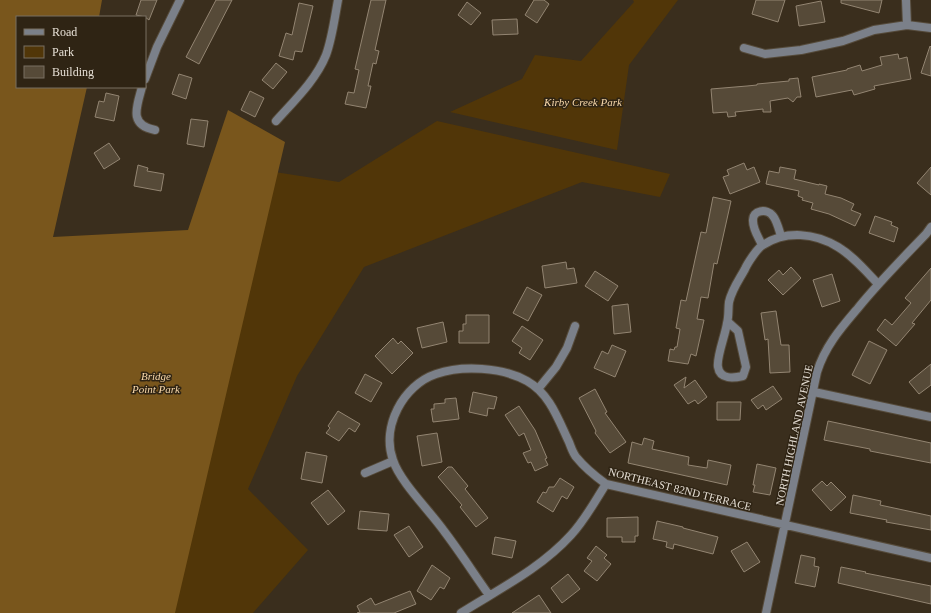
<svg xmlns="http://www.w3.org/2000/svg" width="931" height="613" viewBox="0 0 931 613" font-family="Georgia,serif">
<rect width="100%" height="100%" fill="#3a2e1d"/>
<!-- green -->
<path fill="#513608" d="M 633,0 L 678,0 L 629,65 L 617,150 L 450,112 L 522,79 L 535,55 L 581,61 L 634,2 Z
M 437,121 L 670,174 L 660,197 L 582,182 L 364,267 L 297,376 L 248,489 L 308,550 L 253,613 L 0,613 L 191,259 L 224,164 L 339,182 Z"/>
<!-- forest -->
<path fill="#79561c" d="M 0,0 L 102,0 L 99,17 L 17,17 L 17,87 L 87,87 L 53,237 L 188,230 L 228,110 L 285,142 L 175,613 L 0,613 Z"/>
<!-- building -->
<path fill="#564a38" stroke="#938572" d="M 141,0 L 157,0 L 149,20 L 145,17 L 136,15 Z
M 216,0 L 232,0 L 199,64 L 186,57 Z
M 371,0 L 386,0 L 375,50 L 379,51 L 376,64 L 373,63 L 368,86 L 371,86 L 366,108 L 345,104 L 348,92 L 354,93 L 359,70 L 355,69 Z
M 534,0 L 544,0 L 549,4 L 537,23 L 525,15 Z
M 756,0 L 785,0 L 778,22 L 752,14 Z
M 841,0 L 882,0 L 879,13 L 841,3 Z
M 821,1 L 825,22 L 799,26 L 796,6 Z
M 467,2 L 481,13 L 471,25 L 458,15 Z
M 299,3 L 313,6 L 302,52 L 295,51 L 293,60 L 279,56 L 286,33 L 292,35 Z
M 517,19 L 518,34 L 493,35 L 492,20 Z
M 930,46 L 931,47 L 931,76 L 921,73 Z
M 898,54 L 899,59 L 907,57 L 911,79 L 874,86 L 875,89 L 854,95 L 852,90 L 816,97 L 812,77 L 847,70 L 847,69 L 860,65 L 862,71 L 882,65 L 880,57 Z
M 276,63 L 287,72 L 273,89 L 262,80 Z
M 179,74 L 192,78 L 186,99 L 172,94 Z
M 798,78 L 801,97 L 797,97 L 793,102 L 788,98 L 770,101 L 771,112 L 763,112 L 763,109 L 735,112 L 736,116 L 728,117 L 727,112 L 713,113 L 711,89 L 747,86 L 757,85 L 757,84 L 789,81 L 789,79 Z
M 250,91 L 264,98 L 255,117 L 241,110 Z
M 106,93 L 119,96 L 114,121 L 95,117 L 99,101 L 104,102 Z
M 191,119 L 208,121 L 204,147 L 187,144 Z
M 109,143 L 120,159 L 104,169 L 94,153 Z
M 744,163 L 747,170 L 754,167 L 760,182 L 730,194 L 723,177 L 729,175 L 727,170 Z
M 138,165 L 148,168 L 147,171 L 164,174 L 161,191 L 134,186 Z
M 780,167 L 796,170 L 794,179 L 819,185 L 819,184 L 827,186 L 825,194 L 841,198 L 854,204 L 851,210 L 861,214 L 855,226 L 829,214 L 811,209 L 813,203 L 802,200 L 803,198 L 798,196 L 799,191 L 766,184 L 769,171 L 779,173 Z
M 931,167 L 931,195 L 917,183 Z
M 713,197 L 731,201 L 717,264 L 714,263 L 708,298 L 701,297 L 697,319 L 704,320 L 696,356 L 691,354 L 688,364 L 668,361 L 670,349 L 674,350 L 675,347 L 677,347 L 680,329 L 676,328 L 681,300 L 686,301 L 701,232 L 706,233 Z
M 875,216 L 892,222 L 891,225 L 898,228 L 894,242 L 869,233 Z
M 566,262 L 567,269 L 574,268 L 577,283 L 545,288 L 542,266 Z
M 791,267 L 801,278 L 783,295 L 768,280 L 779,270 L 783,275 Z
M 931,268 L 931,300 L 912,323 L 915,324 L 896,346 L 877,330 L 885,319 L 892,325 L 911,303 L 905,298 Z
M 595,271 L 618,286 L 608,301 L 585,286 Z
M 832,274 L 840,301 L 822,307 L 813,280 Z
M 527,287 L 542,295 L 528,321 L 513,313 Z
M 628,304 L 631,332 L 614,334 L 612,306 Z
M 776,311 L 781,345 L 789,345 L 790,372 L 770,373 L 768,339 L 765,340 L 761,313 Z
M 466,315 L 489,315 L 489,343 L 459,343 L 459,331 L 463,331 L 463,324 L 466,324 Z
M 443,322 L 447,342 L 422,348 L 417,328 Z
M 522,326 L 543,340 L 530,360 L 519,353 L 522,348 L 512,341 Z
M 393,338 L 398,344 L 401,341 L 413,353 L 392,374 L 375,356 Z
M 869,341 L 887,350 L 870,384 L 852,375 Z
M 612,345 L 626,351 L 615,377 L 594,368 L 602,351 L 608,354 Z
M 931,364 L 931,385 L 919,394 L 909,382 Z
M 365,374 L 382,383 L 371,402 L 355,393 Z
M 686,377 L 684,388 L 695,380 L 707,397 L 698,404 L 695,400 L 688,404 L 674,385 Z
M 773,386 L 782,399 L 766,410 L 763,405 L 758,409 L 751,400 Z
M 595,389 L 607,412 L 605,413 L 626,442 L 610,453 L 595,433 L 596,431 L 579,398 Z
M 473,392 L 497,397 L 494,409 L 488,408 L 487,416 L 469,412 Z
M 456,398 L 459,419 L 433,422 L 431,409 L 434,409 L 434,404 L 445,403 L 445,399 Z
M 717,402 L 741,402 L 740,420 L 717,420 Z
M 519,406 L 535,430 L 547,458 L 545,459 L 548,465 L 535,471 L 531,462 L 528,463 L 523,453 L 531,450 L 524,433 L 519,436 L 505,415 Z
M 338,411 L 360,424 L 355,432 L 349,428 L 339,441 L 326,433 L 330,428 L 328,426 Z
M 828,421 L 931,443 L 931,463 L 870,451 L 870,449 L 824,440 Z
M 437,433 L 442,462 L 422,466 L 417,436 Z
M 644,438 L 654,441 L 652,449 L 689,457 L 688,465 L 707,468 L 708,460 L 731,465 L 727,485 L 628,463 L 632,442 L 642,445 Z
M 306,452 L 327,456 L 322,483 L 301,479 Z
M 757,464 L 776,468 L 770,495 L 753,492 L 755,485 L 753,485 Z
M 448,467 L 452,467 L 468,486 L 465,489 L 488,518 L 476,527 L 460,507 L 462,505 L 438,477 Z
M 560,478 L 574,487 L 567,499 L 562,496 L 553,512 L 537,502 L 543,492 L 546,493 L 549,487 L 554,487 Z
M 822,481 L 827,486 L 831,482 L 846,497 L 831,511 L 812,490 Z
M 328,490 L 345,511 L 328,525 L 311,503 Z
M 853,495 L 881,501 L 880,505 L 931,516 L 931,530 L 886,522 L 887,520 L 850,513 Z
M 360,511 L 389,514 L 387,531 L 358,529 Z
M 638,517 L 638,536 L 635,536 L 635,542 L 622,542 L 622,537 L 607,537 L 607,518 Z
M 657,521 L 683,527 L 683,528 L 718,537 L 713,554 L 674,544 L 673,549 L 666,547 L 667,542 L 653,539 Z
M 409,526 L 423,547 L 409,557 L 394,535 Z
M 495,537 L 516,541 L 512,558 L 492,554 Z
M 747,542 L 760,562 L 744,572 L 731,551 Z
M 596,546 L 607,555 L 604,558 L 611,564 L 597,581 L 584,571 L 592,561 L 587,558 Z
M 801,555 L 815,558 L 814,566 L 819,567 L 815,587 L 795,583 Z
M 432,565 L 450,578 L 444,589 L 440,587 L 431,600 L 417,591 Z
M 841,567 L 866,572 L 865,573 L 931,586 L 931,604 L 838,583 Z
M 568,574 L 580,589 L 562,603 L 551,588 Z
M 410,591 L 416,604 L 394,613 L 357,613 L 360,612 L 357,606 L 371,598 L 375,605 Z
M 539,595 L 551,613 L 512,613 Z"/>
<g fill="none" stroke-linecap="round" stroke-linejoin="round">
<!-- street casing -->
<g stroke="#554a3a" stroke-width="10">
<path id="street" d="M 906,0 L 907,25
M 744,48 L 765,54 L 801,50 L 843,41 L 874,30 L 907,25 L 931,28
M 145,79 L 157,47 L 180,0
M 142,87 C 137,106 128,125 155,130
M 276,121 C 294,101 316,80 326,55 C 332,39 335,16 338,0
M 762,245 C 759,238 753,230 753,221 C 752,210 767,208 773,216 C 777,221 779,230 781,236
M 728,322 L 738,331 L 746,367 L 743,376 C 734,378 720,380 718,367 C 716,358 726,333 727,323 C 729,316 728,309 729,302 C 732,289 739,280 745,269 C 747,264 758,247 763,245 C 786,230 815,233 838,247 C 853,256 866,271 878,284
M 538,389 L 556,367 L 567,348 L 575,326
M 814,392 L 931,417
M 365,473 L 393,461
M 489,595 C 474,574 460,552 444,531 C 430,511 400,482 393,460 C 381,427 403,385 436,374 C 462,365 502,367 527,381 C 550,394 558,419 569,442 C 571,447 573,454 577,458 C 585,468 595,476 606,484 L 931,558
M 461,613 C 499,589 540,569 571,535 C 585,520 595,501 606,484
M 766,613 L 817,372 C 825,346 841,328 858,308 C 879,282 903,258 926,234 L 931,227"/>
</g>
<!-- street -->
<use href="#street" stroke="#7b8089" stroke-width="8"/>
</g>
<g text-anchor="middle" stroke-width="3" stroke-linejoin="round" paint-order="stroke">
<!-- park labels -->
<g font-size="11" font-style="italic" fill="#f8d8aa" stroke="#2f2414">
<text x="583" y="106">Kirby Creek Park</text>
<text x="156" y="380">Bridge<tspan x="156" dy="13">Point Park</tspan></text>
</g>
<!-- street labels -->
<g font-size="11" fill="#e5ded4" stroke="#2f2414">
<text transform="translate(794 435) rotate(-78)" y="4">NORTH HIGHLAND AVENUE</text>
<text transform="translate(680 489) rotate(14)" y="4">NORTHEAST 82ND TERRACE</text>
</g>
</g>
<!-- legend -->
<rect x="16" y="16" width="130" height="72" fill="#2f2414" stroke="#786e61"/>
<rect x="24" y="29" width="20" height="6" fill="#7b8089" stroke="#786e61"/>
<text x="52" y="36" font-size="12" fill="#e5ded4">Road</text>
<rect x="24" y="46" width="20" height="12" fill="#513608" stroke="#786e61"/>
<text x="52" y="56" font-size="12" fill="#e5ded4">Park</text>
<rect x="24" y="66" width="20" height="12" fill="#564a38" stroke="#786e61"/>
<text x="52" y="76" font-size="12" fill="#e5ded4">Building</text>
</svg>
